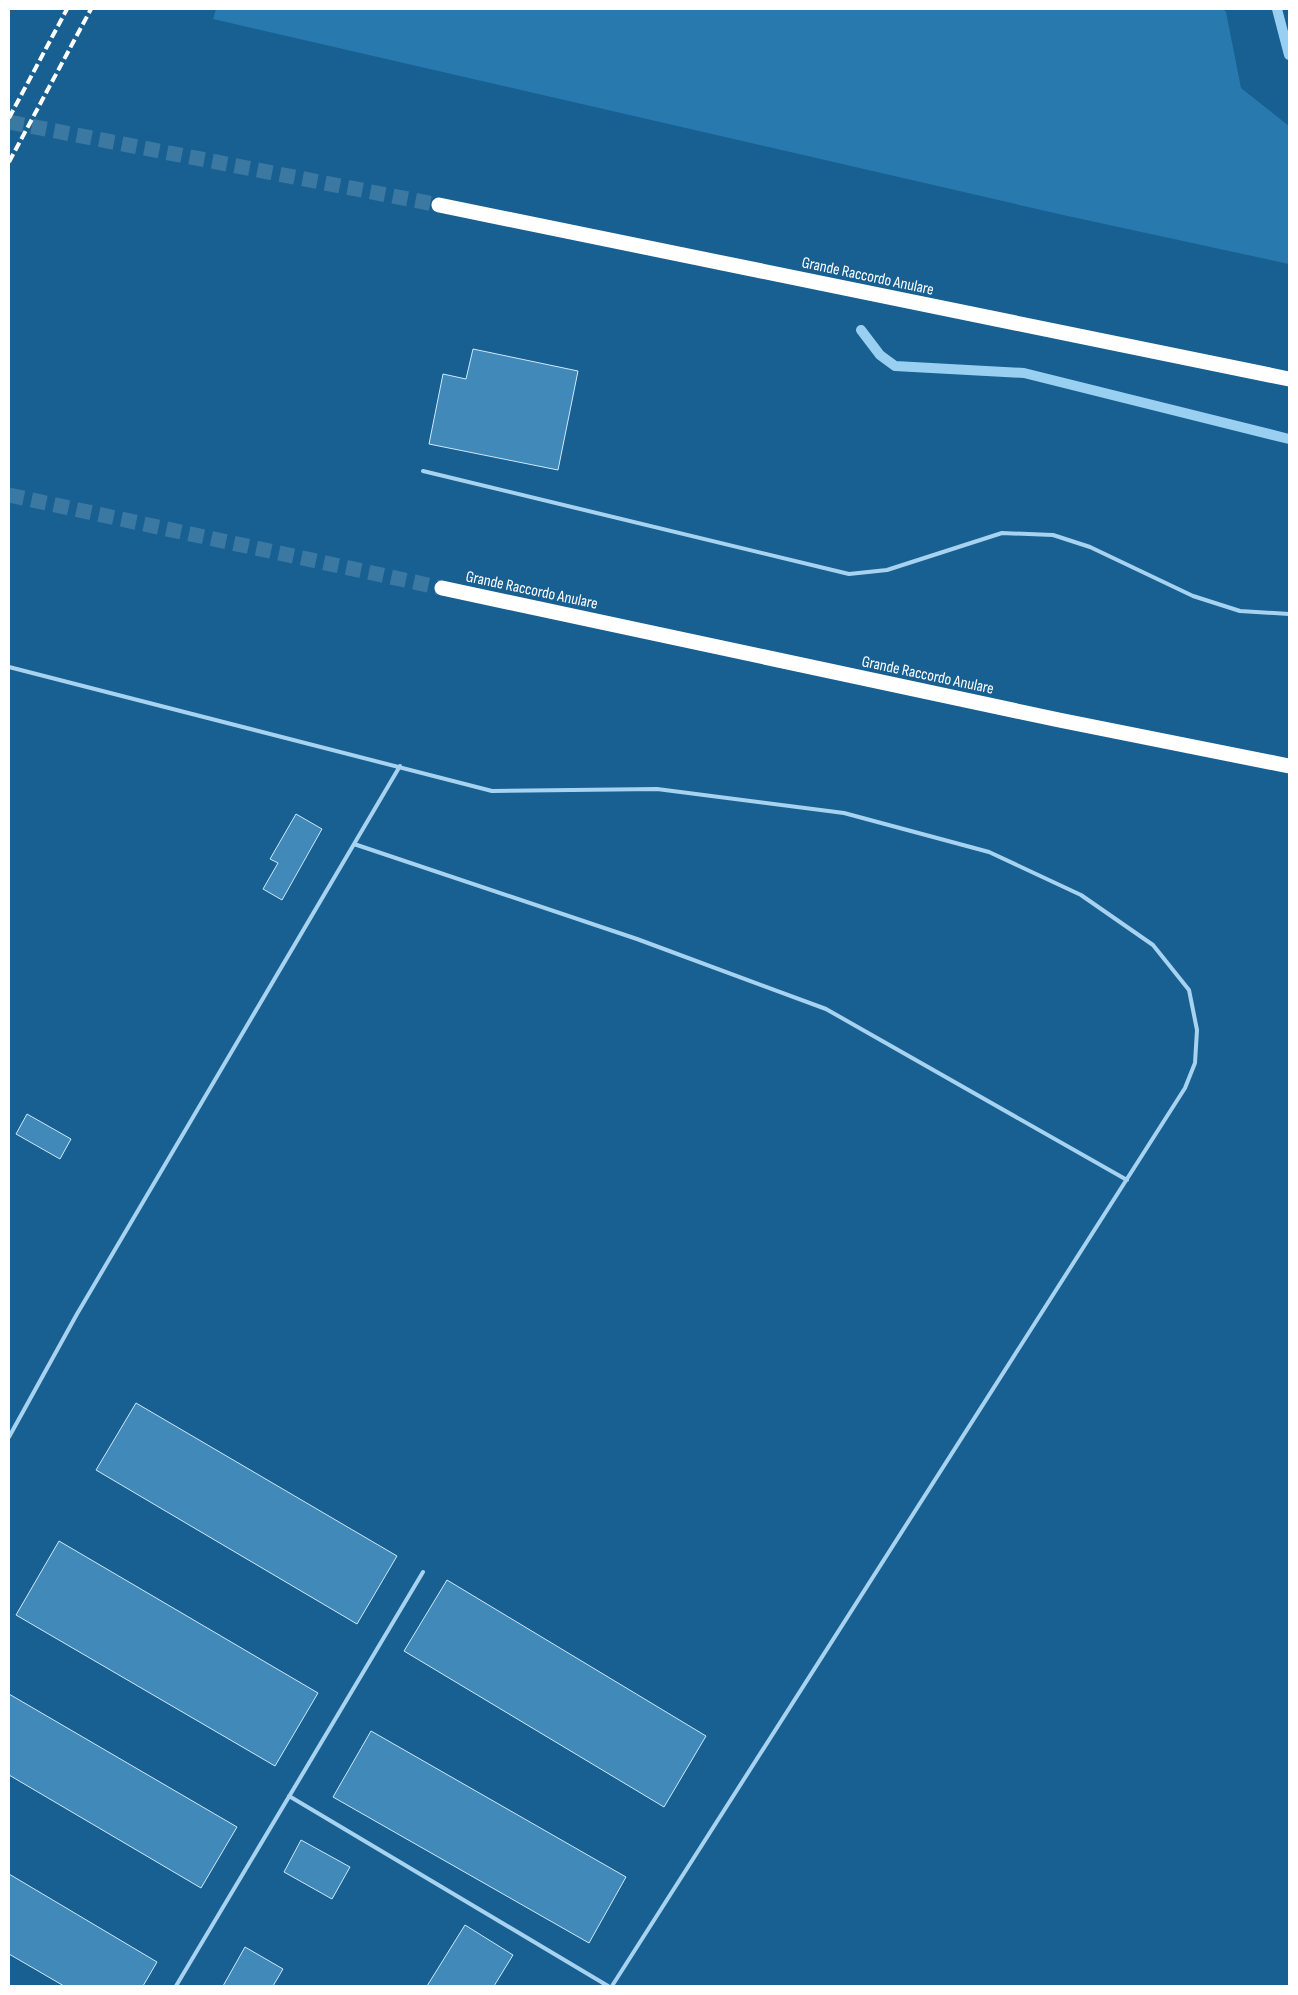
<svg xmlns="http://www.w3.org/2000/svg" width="1298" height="1995" viewBox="0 0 1298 1995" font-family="'Sofia Sans Condensed',sans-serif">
<rect width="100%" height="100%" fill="#186091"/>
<!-- green -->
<path fill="#2779ae" d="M 216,9 L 1223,9 L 1226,12 L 1241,88 L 1289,126 L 1289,264 L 1063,215 L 213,19 Z"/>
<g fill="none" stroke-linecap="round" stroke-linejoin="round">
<!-- stream -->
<path stroke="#99d0f2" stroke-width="10" d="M 1277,9 L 1289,55
M 861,330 L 880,355 L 895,366 L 1024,373 L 1289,439"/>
</g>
<!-- building -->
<path fill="#4089b9" stroke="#cde9fb" d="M 473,349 L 578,371 L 558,470 L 429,444 L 443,374 L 466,379 Z
M 296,814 L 322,829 L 282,900 L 263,889 L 278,863 L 270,859 Z
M 27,1114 L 71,1139 L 60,1159 L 16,1134 Z
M 136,1403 L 397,1556 L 357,1624 L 96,1470 Z
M 59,1541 L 318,1693 L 275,1766 L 16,1615 Z
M 447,1580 L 706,1736 L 664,1807 L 404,1651 Z
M 9,1694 L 237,1827 L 201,1888 L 9,1775 Z
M 371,1731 L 626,1877 L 589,1943 L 333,1797 Z
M 301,1840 L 350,1867 L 332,1899 L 284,1872 Z
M 9,1874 L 157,1962 L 143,1986 L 64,1986 L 9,1954 Z
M 465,1925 L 513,1955 L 494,1986 L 427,1986 Z
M 245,1947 L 283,1969 L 273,1986 L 223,1986 Z"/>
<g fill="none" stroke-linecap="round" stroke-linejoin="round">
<!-- highway-tunnel -->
<path stroke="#3b78a2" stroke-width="15" stroke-dasharray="15 8" stroke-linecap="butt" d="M 9,122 L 439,205
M 9,495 L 442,588"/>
<!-- lane -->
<path stroke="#a7d3f0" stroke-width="4" d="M 423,471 L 849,574 L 887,570 L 1002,533 L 1053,535 L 1090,547 L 1193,596 L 1240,611 L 1289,614
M 9,667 L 492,791 L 657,789 L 844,813 L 989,852 L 1081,895 L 1153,945 L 1189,990 L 1197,1030 L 1195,1063 L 1185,1088 L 612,1986
M 354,844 L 637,939 L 826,1009 L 1127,1180
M 9,1437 L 77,1314 L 400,766
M 289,1796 L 608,1986
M 176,1986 L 423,1572"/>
<!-- highway -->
<path stroke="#fff" stroke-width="15" d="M 439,205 L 1289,379
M 442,588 L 1059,720 L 1289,766"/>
<!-- rail -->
<path stroke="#fff" stroke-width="4" stroke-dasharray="9 4" stroke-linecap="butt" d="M 9,118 L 67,9
M 9,162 L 91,9"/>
</g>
<g text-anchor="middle" stroke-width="4" stroke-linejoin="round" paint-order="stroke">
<!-- street labels -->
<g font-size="16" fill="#fff" stroke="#186091">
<text transform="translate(868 275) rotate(12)" y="6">Grande Raccordo Anulare</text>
<text transform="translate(532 589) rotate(12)" y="6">Grande Raccordo Anulare</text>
<text transform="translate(928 674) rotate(12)" y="6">Grande Raccordo Anulare</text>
</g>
</g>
<!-- border -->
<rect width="1298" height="1995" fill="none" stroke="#ffffff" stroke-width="20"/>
</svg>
